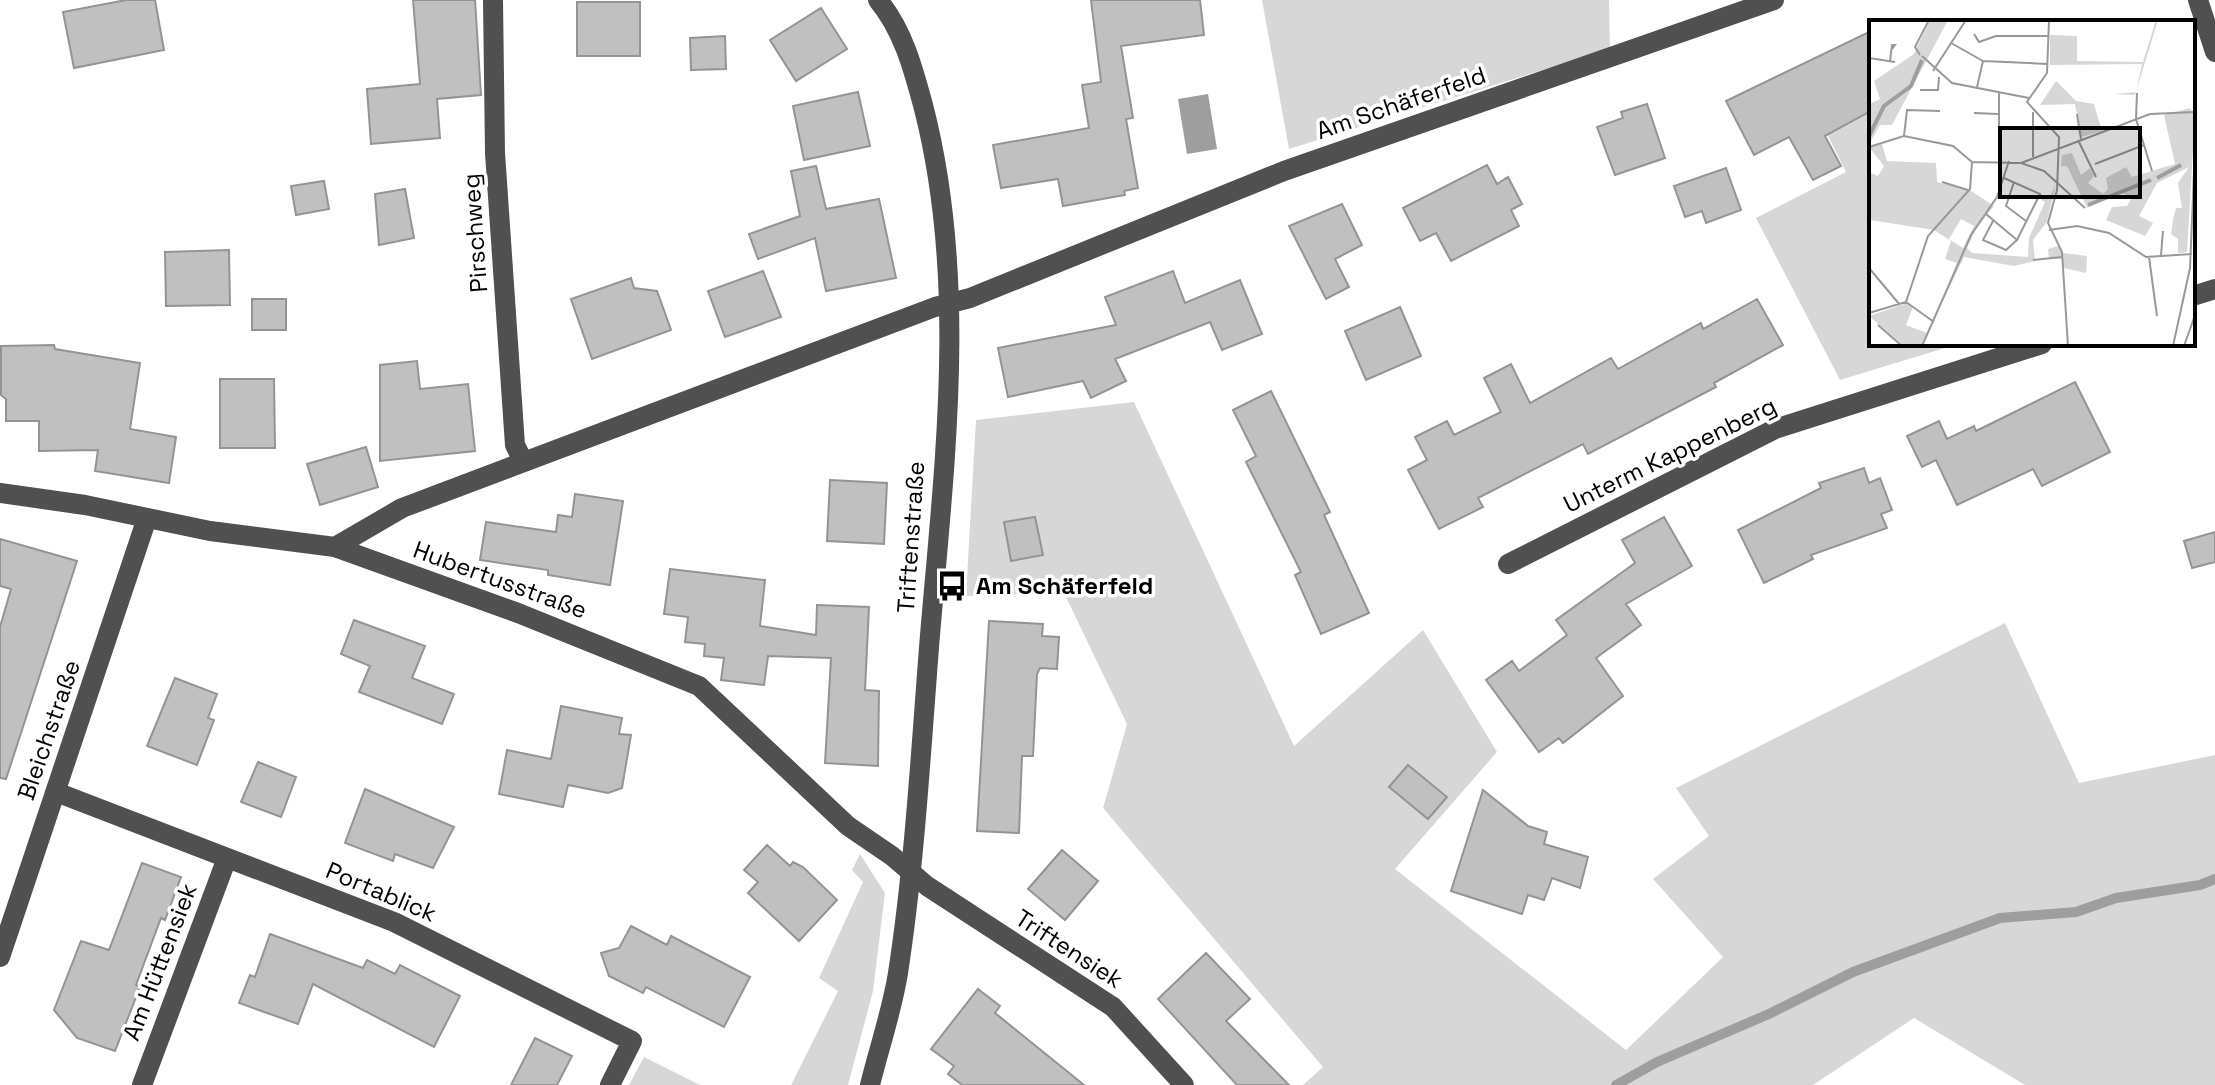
<svg xmlns="http://www.w3.org/2000/svg" width="2215" height="1085" viewBox="0 0 2215 1085" font-family="'Space Grotesk',sans-serif">
<rect width="100%" height="100%" fill="#fff"/>
<!-- green -->
<path fill="#d7d7d7" d="M 1262,0 L 1609,0 L 1610,49 L 1289,149 Z
M 1871,112 L 1871,344 L 1958,344 L 1840,380 L 1756,218 L 1846,172 L 1828,136 Z
M 1134,402 L 1294,746 L 1423,630 L 1497,752 L 1395,869 L 1626,1050 L 1723,957 L 1653,879 L 1709,836 L 1676,788 L 2005,623 L 2079,783 L 2215,755 L 2215,1085 L 2025,1085 L 1914,1018 L 1813,1085 L 1303,1085 L 1323,1067 L 1103,808 L 1127,724 L 1064,593 L 966,596 L 976,420 Z
M 860,854 L 885,893 L 873,991 L 848,1085 L 791,1085 L 838,991 L 819,978 L 863,882 L 852,870 Z
M 644,1057 L 700,1085 L 629,1085 Z"/>
<!-- water -->
<path fill="#9e9e9e" d="M 1208,94 L 1217,149 L 1187,154 L 1178,99 Z"/>
<g fill="none" stroke-linecap="round" stroke-linejoin="round">
<!-- stream -->
<path stroke="#9e9e9e" stroke-width="10" d="M 1616,1085 L 1657,1062 L 1769,1014 L 1853,972 L 2000,918 L 2076,912 L 2116,898 L 2200,885 L 2215,879"/>
</g>
<!-- building -->
<path fill="#c0c0c0" stroke="#949494" stroke-width="2" d="M 126,0 L 155,0 L 164,50 L 74,68 L 63,12 Z
M 413,0 L 475,0 L 481,95 L 437,99 L 440,138 L 371,144 L 367,89 L 420,84 Z
M 1091,0 L 1200,0 L 1204,35 L 1121,46 L 1133,118 L 1126,119 L 1138,188 L 1124,191 L 1125,195 L 1063,206 L 1058,179 L 1001,188 L 993,145 L 1089,128 L 1082,85 L 1101,82 Z
M 577,2 L 640,2 L 640,56 L 577,56 Z
M 821,8 L 847,49 L 796,81 L 770,40 Z
M 1871,31 L 1871,111 L 1825,136 L 1841,166 L 1813,180 L 1789,137 L 1754,155 L 1726,101 Z
M 725,36 L 726,69 L 691,70 L 690,38 Z
M 858,92 L 870,146 L 804,160 L 793,106 Z
M 1647,104 L 1665,158 L 1615,175 L 1597,127 L 1623,118 L 1621,112 Z
M 1487,165 L 1497,184 L 1508,177 L 1522,204 L 1511,210 L 1519,226 L 1451,261 L 1436,233 L 1420,241 L 1403,208 Z
M 816,166 L 826,209 L 879,199 L 896,278 L 826,291 L 815,238 L 758,259 L 749,234 L 800,216 L 791,171 Z
M 1726,168 L 1741,210 L 1706,223 L 1702,211 L 1685,217 L 1674,186 Z
M 324,181 L 329,209 L 296,215 L 291,186 Z
M 405,189 L 414,238 L 379,245 L 375,194 Z
M 1342,204 L 1362,245 L 1335,259 L 1349,287 L 1326,299 L 1289,226 Z
M 229,250 L 230,305 L 166,306 L 165,252 Z
M 763,271 L 781,317 L 725,337 L 708,291 Z
M 1173,271 L 1185,303 L 1240,280 L 1262,334 L 1222,350 L 1210,322 L 1115,359 L 1126,381 L 1091,398 L 1083,381 L 1008,397 L 998,348 L 1116,325 L 1105,297 Z
M 631,278 L 634,288 L 657,291 L 671,330 L 592,359 L 571,299 Z
M 252,299 L 286,299 L 286,330 L 252,330 Z
M 1757,299 L 1783,345 L 1714,383 L 1716,387 L 1588,454 L 1583,444 L 1478,498 L 1483,507 L 1439,529 L 1408,470 L 1427,460 L 1415,437 L 1447,421 L 1454,435 L 1501,412 L 1484,378 L 1511,364 L 1530,403 L 1611,358 L 1618,369 L 1701,323 L 1703,329 Z
M 1400,307 L 1421,356 L 1366,380 L 1345,331 Z
M 54,345 L 55,349 L 140,363 L 130,429 L 176,437 L 169,483 L 95,471 L 98,450 L 39,451 L 39,421 L 6,421 L 6,399 L 1,395 L 1,346 Z
M 417,361 L 420,389 L 468,384 L 475,451 L 380,461 L 380,365 Z
M 220,379 L 274,379 L 275,448 L 220,448 Z
M 2075,382 L 2110,452 L 2042,486 L 2033,469 L 1957,505 L 1936,460 L 1922,467 L 1907,436 L 1939,421 L 1947,439 L 1974,426 L 1976,431 Z
M 1271,391 L 1330,512 L 1324,515 L 1369,613 L 1321,634 L 1295,575 L 1301,572 L 1246,462 L 1256,456 L 1233,410 Z
M 366,447 L 378,487 L 320,505 L 307,464 Z
M 1864,468 L 1869,483 L 1880,478 L 1892,510 L 1881,514 L 1887,528 L 1811,555 L 1813,559 L 1764,583 L 1738,530 L 1821,488 L 1819,483 Z
M 830,480 L 887,483 L 884,544 L 827,541 Z
M 575,494 L 623,501 L 610,585 L 548,575 L 548,570 L 480,560 L 486,522 L 556,532 L 558,515 L 572,517 Z
M 1035,517 L 1043,555 L 1011,561 L 1004,522 Z
M 1664,517 L 1692,566 L 1626,604 L 1641,625 L 1596,658 L 1623,696 L 1563,743 L 1559,738 L 1539,752 L 1486,680 L 1512,661 L 1519,671 L 1567,635 L 1556,620 L 1635,563 L 1622,540 Z
M 2215,532 L 2215,562 L 2192,568 L 2184,541 Z
M 0,539 L 77,561 L 6,779 L 0,778 L 0,627 L 11,589 L 0,586 Z
M 670,569 L 765,580 L 760,626 L 816,635 L 817,605 L 869,607 L 865,690 L 879,691 L 878,766 L 825,763 L 831,658 L 768,656 L 764,685 L 721,680 L 724,658 L 704,656 L 705,644 L 685,642 L 688,617 L 664,614 Z
M 354,620 L 425,646 L 412,678 L 454,694 L 442,724 L 359,692 L 370,666 L 341,654 Z
M 989,621 L 1043,624 L 1042,636 L 1059,637 L 1057,669 L 1040,668 L 1037,674 L 1033,756 L 1022,756 L 1019,833 L 977,831 Z
M 175,678 L 217,694 L 208,718 L 214,720 L 197,765 L 147,746 Z
M 561,706 L 622,718 L 619,734 L 631,735 L 622,788 L 608,793 L 568,785 L 563,807 L 499,794 L 507,750 L 551,759 Z
M 258,762 L 296,777 L 281,817 L 241,802 Z
M 1408,765 L 1447,797 L 1428,819 L 1389,787 Z
M 365,789 L 454,827 L 433,868 L 395,854 L 393,861 L 345,843 Z
M 1483,790 L 1528,826 L 1547,832 L 1544,844 L 1588,857 L 1580,888 L 1552,878 L 1544,900 L 1528,895 L 1522,914 L 1451,891 Z
M 767,845 L 790,866 L 793,862 L 803,867 L 837,900 L 799,941 L 748,893 L 758,882 L 744,870 Z
M 1062,850 L 1098,881 L 1065,920 L 1028,889 Z
M 142,863 L 181,877 L 165,920 L 161,918 L 136,985 L 140,987 L 115,1051 L 77,1038 L 54,1010 L 81,941 L 109,950 Z
M 631,926 L 667,945 L 671,936 L 750,977 L 724,1027 L 646,987 L 643,993 L 609,976 L 601,953 L 619,948 Z
M 270,934 L 363,968 L 367,960 L 395,974 L 400,965 L 460,996 L 434,1047 L 313,984 L 298,1024 L 239,1003 L 250,975 L 255,977 Z
M 1206,953 L 1250,999 L 1226,1021 L 1289,1085 L 1237,1085 L 1158,999 Z
M 978,989 L 1000,1006 L 995,1013 L 1084,1085 L 962,1085 L 948,1074 L 954,1066 L 931,1049 Z
M 535,1038 L 572,1056 L 557,1085 L 511,1085 Z"/>
<g fill="none" stroke-linecap="round" stroke-linejoin="round">
<!-- minor -->
<path stroke="#505050" stroke-width="20" d="M 493,0 L 495,153 L 515,445 L 523,461
M 2198,0 L 2215,52
M 2193,296 L 2215,289
M 0,493 L 85,505 L 210,531 L 335,547 L 518,613 L 699,686 L 848,826 L 892,856 L 927,886 L 1113,1007 L 1184,1085
M 335,547 L 402,508 L 935,307 L 970,298 L 1284,171 L 1774,0
M 1508,564 L 1775,429 L 2042,344
M 56,792 L 394,922 L 632,1041 L 610,1085
M 0,957 L 147,518
M 142,1085 L 227,858
M 870,1085 C 879,1048 892,1011 898,973 C 915,862 921,748 930,635 C 945,459 968,278 923,105 C 913,68 903,30 878,0"/>
</g>
<!-- icons -->
<defs>
<g id="bus-bare" transform="scale(2.4)"><path d="M-5-6H5V4H4V6H2V4H-2V6H-4V4H-5ZM-3.5-4V0h7V-4ZM-3.5 1.2v1.5H-2V1.2ZM2 1.2v1.5H3.5V1.2Z" fill="#000" stroke="#fff" stroke-width="2.5" paint-order="stroke"/></g>
</defs>
<g fill-rule="evenodd">
<use href="#bus-bare" x="952" y="586"/>
</g>
<g text-anchor="middle" stroke-width="7" stroke-linejoin="round" paint-order="stroke">
<!-- street labels -->
<g font-size="24" fill="#000" stroke="#fff">
<text transform="translate(1401 103) rotate(-19)" y="8">Am Schäferfeld</text>
<text transform="translate(475 233) rotate(-94)" y="8">Pirschweg</text>
<text transform="translate(1670 455) rotate(-26)" y="8">Unterm Kappenberg</text>
<text transform="translate(911 537) rotate(-86)" y="8">Triftenstraße</text>
<text transform="translate(500 580) rotate(20)" y="8">Hubertusstraße</text>
<text transform="translate(49 730) rotate(-71)" y="8">Bleichstraße</text>
<text transform="translate(381 892) rotate(23)" y="8">Portablick</text>
<text transform="translate(1069 949) rotate(33)" y="8">Triftensiek</text>
<text transform="translate(160 962) rotate(-69)" y="8">Am Hüttensiek</text>
</g>
<!-- poi labels -->
<g font-size="24" font-weight="bold" fill="#000" stroke="#fff" text-anchor="start">
<text x="976" y="594">Am Schäferfeld</text>
</g>
</g>
<!-- overview -->
<g transform="translate(1869 20)">
<rect width="326" height="326" fill="#fff"/>
<path d="M 61,0 L 79,0 L 23,105 L 11,105 L 0,124 L 0,84 L 11,79 L 5,61 L 45,34 ZM 287,0 L 289,0 L 266,75 L 244,74 L 267,72 L 273,44 L 181,45 L 181,15 L 208,16 L 208,41 L 274,42 ZM 187,61 L 207,81 L 225,84 L 233,111 L 212,117 L 206,84 L 171,85 ZM 321,88 L 326,96 L 318,232 L 309,233 L 309,219 L 302,214 L 304,199 L 307,188 L 313,188 L 309,163 L 320,147 L 288,163 L 270,196 L 284,203 L 276,216 L 237,200 L 243,187 L 258,186 L 262,179 L 252,172 L 218,188 L 198,146 L 192,146 L 193,135 L 203,133 L 212,155 L 221,148 L 225,156 L 219,163 L 234,174 L 239,169 L 237,158 L 257,147 L 263,157 L 306,144 L 295,95 ZM 13,124 L 18,141 L 67,143 L 68,162 L 102,171 L 125,186 L 108,207 L 98,228 L 103,233 L 159,237 L 160,218 L 176,182 L 170,178 L 180,178 L 187,164 L 178,202 L 164,220 L 166,241 L 145,246 L 95,237 L 65,299 L 88,243 L 76,239 L 82,221 L 65,210 L 1,200 L 0,211 L 0,152 L 9,156 L 15,146 L 0,127 ZM 92,199 L 105,206 L 94,228 L 80,219 ZM 189,226 L 194,233 L 218,236 L 217,253 L 194,248 L 194,239 L 180,239 L 179,229 ZM 38,283 L 44,287 L 37,305 L 58,313 L 52,326 L 35,326 L 0,296 Z" fill="#d7d7d7" fill-rule="evenodd"/>
<path fill="none" stroke="#9e9e9e" stroke-width="4" d="M 0,116 L 15,86 L 42,66 L 53,40M 288,158 L 312,145M 219,185 L 282,160"/>
<path fill="none" stroke="#999" stroke-width="2" d="M 180,0 L 178,53 L 158,82 L 190,117 L 188,170 L 179,203 L 193,232 L 199,326M 105,14 L 110,22 L 127,16 L 179,16M 82,23 L 114,41M 51,35 L 46,27 L 60,0M 53,36 L 83,63 L 160,78M 0,38 L 26,42M 21,41 L 23,25 L 26,25 L 23,29M 114,41 L 179,44M 64,51 L 97,0M 108,67 L 114,41M 51,70 L 69,70 L 70,57M 268,73 L 267,99 L 283,151M 164,92 L 164,137M 105,93 L 129,94M 208,94 L 212,119M 130,110 L 130,71M 35,116 L 38,90 L 71,91M 209,120 L 227,157M 0,127 L 35,116 L 84,126 L 103,142 L 152,143 L 175,151 L 216,188M 152,143 L 281,94 L 326,92M 226,144 L 275,125M 73,162 L 99,170M 145,162 L 137,186 L 157,201M 117,194 L 148,220 L 171,174 L 135,158M 124,201 L 114,220 L 137,230 L 148,220M 180,210 L 208,206 L 240,213 L 277,237 L 323,234M 292,235 L 294,211M 280,237 L 288,296M 164,240 L 193,237M 0,248 L 31,285M 37,282 L 65,302M 0,293 L 37,282 L 59,216 L 101,169 L 103,142M 9,305 L 33,326M 53,326 L 102,215 L 128,177 L 140,141M 304,326 L 321,248 L 326,128M 315,326 L 326,295"/>
<path fill="#000" fill-opacity="0.15" stroke="#000" stroke-width="4" d="M 131,108 L 271,108 L 271,177 L 131,177 Z"/>
<rect width="326" height="326" fill="none" stroke="#000" stroke-width="4"/>
</g>
</svg>
